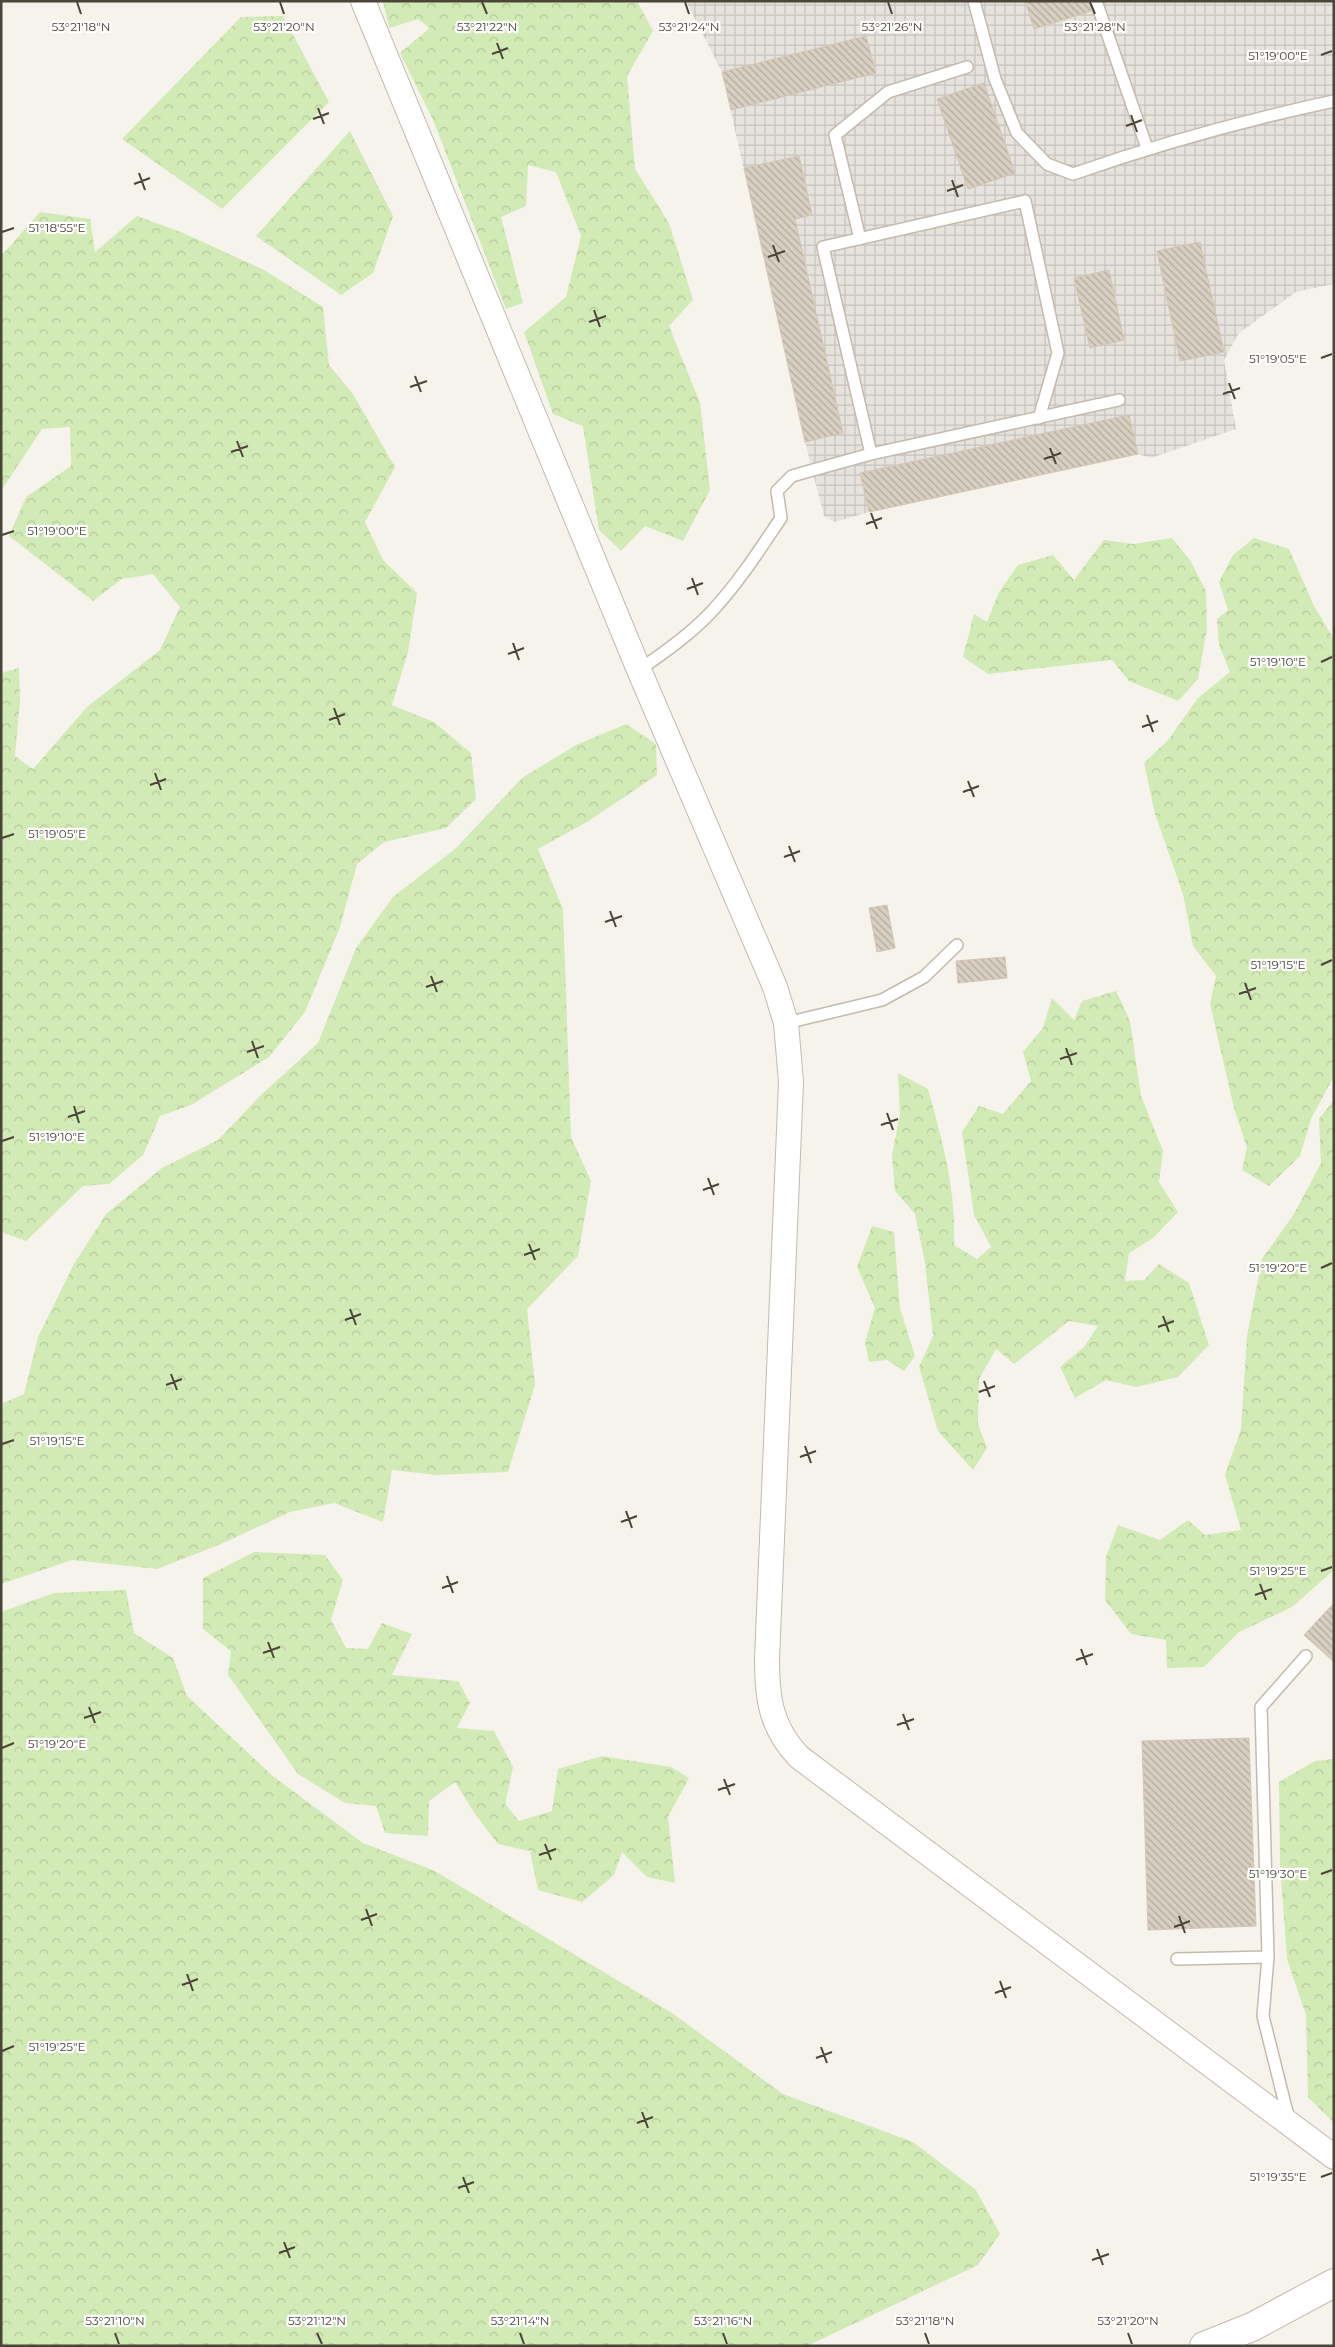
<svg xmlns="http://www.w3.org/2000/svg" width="1335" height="2347" viewBox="0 0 1335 2347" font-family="Montserrat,sans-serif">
<defs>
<pattern id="industrial-grid" width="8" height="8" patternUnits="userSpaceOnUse" patternTransform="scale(1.25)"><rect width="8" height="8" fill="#e6e2dd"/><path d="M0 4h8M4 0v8" fill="none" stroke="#c7c3be"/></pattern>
<pattern id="forest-crowns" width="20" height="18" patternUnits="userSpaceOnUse" patternTransform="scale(1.25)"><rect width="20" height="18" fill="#d2eab5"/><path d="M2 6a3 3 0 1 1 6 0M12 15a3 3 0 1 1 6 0" fill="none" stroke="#b6ca9c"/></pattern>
<pattern id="building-back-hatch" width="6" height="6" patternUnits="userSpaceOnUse" patternTransform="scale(1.25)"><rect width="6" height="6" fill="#d8cfc1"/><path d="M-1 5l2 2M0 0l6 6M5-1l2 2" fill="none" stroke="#b1aa9e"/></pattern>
</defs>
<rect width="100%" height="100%" fill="#f6f3ec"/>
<!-- industrial -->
<path fill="url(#industrial-grid)" d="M 686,1 L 1334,1 L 1334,284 L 1296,292 L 1239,333 L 1224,360 L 1236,429 L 1151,458 L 1138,454 L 869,512 L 835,522 L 824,516 L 805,442 L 722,72 Z"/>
<!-- forest -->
<path fill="url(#forest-crowns)" d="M 383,1 L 637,1 L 653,31 L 627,76 L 635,169 L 669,223 L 693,300 L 669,326 L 700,403 L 710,490 L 683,541 L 645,526 L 621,551 L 599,530 L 583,426 L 553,414 L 524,332 L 566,297 L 581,236 L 556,172 L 528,165 L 526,206 L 501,217 L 523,303 L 506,309 L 434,122 L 400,53 L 430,28 L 418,19 L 389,28 Z
M 283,16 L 329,102 L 222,209 L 122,139 L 241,17 Z
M 350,131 L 393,216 L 373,273 L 341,295 L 256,236 Z
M 40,212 L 90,219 L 95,252 L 137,216 L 181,232 L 264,270 L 323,307 L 329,365 L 353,394 L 395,467 L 365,522 L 383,560 L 417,593 L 408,652 L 392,705 L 434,722 L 471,753 L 476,799 L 446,828 L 384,842 L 357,864 L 340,927 L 305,1012 L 269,1057 L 191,1105 L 160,1116 L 143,1155 L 109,1184 L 83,1186 L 26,1241 L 1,1232 L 1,673 L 19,668 L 20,701 L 15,756 L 33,769 L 87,707 L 160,650 L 180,607 L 153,574 L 122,579 L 93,601 L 9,536 L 26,497 L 71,466 L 70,427 L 42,429 L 1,491 L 1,256 Z
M 1172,538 L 1190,560 L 1206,591 L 1207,629 L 1198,679 L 1178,701 L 1129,681 L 1112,660 L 988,674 L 963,657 L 974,614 L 987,622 L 999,592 L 1018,565 L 1053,555 L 1074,580 L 1104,540 L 1133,544 Z
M 1254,538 L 1289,549 L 1314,606 L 1334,639 L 1334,1076 L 1311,1119 L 1300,1156 L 1269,1186 L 1242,1170 L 1247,1148 L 1234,1108 L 1210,1004 L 1216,976 L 1193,946 L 1183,894 L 1155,814 L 1144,763 L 1169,739 L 1198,698 L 1230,672 L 1219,645 L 1217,619 L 1228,610 L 1219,582 L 1233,555 Z
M 626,724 L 656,744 L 657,775 L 587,822 L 538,849 L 563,909 L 571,1137 L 591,1181 L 578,1256 L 527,1309 L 535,1385 L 508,1472 L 437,1475 L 392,1470 L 383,1522 L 334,1503 L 290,1512 L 221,1544 L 157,1569 L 72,1560 L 1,1584 L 1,1404 L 24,1394 L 38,1337 L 74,1264 L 106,1214 L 162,1168 L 218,1140 L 262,1094 L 318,1043 L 356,948 L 393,897 L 455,849 L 522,778 L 576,745 Z
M 1116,991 L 1130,1021 L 1141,1096 L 1163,1151 L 1159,1182 L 1178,1212 L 1152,1239 L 1129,1253 L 1125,1281 L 1144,1280 L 1159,1264 L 1189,1283 L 1209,1345 L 1178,1377 L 1136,1387 L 1106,1380 L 1075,1398 L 1060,1367 L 1084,1347 L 1098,1326 L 1069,1321 L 1014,1364 L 996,1349 L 979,1379 L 978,1424 L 987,1448 L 973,1470 L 938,1431 L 919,1367 L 933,1336 L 925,1263 L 915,1214 L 895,1191 L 892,1156 L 900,1113 L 898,1073 L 928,1089 C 943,1143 956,1189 954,1245 L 977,1259 L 991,1247 L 974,1215 L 962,1132 L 979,1106 L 1003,1114 L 1031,1081 L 1023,1052 L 1043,1028 L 1052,998 L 1074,1020 L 1082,1001 Z
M 1334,1100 L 1334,1570 L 1292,1607 L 1239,1632 L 1204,1667 L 1167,1668 L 1166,1640 L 1131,1634 L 1105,1600 L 1106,1557 L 1118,1525 L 1160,1540 L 1188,1520 L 1205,1535 L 1241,1530 L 1225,1475 L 1241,1429 L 1247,1336 L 1262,1259 L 1294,1214 L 1321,1163 L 1319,1119 Z
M 872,1226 L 894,1232 L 900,1308 L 915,1356 L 904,1371 L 887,1360 L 869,1362 L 865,1342 L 875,1308 L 857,1267 Z
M 254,1552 L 325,1555 L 343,1580 L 331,1620 L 346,1648 L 368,1649 L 382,1623 L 412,1634 L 392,1675 L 458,1681 L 470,1703 L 457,1728 L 494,1731 L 513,1767 L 505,1804 L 519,1821 L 552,1811 L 558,1769 L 602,1756 L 671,1767 L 689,1778 L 668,1817 L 675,1883 L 647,1877 L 622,1852 L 614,1875 L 582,1902 L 538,1890 L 530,1851 L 498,1844 L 475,1814 L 455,1782 L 429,1801 L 428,1836 L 385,1833 L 376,1806 L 345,1803 L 298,1774 L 228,1675 L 231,1651 L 203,1629 L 203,1578 Z
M 126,1590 L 134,1633 L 173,1658 L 187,1696 L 274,1777 L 363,1843 L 435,1871 L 672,2013 L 783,2094 L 913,2142 L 976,2190 L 1000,2234 L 978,2265 L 807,2346 L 1,2346 L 1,1612 L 54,1593 Z
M 1334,1759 L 1334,2123 L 1308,2097 L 1306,2015 L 1287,1959 L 1280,1864 L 1279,1782 L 1315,1761 Z"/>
<!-- building -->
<path fill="url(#building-back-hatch)" stroke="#d3c7b4" d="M 1025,1 L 1089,1 L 1091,11 L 1034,29 Z
M 866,36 L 876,73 L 731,110 L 722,72 Z
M 984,83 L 1015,173 L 968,189 L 937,99 Z
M 799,156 L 812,215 L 795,219 L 843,433 L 805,442 L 744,168 Z
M 1200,242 L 1224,352 L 1180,361 L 1157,251 Z
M 1109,270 L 1124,340 L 1090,348 L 1074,278 Z
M 1129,415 L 1138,454 L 869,512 L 860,473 Z
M 887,905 L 895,948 L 877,952 L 869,908 Z
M 1005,957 L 1007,978 L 958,983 L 956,961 Z
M 1334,1603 L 1334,1662 L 1304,1635 Z
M 1249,1738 L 1256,1926 L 1148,1930 L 1142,1741 Z"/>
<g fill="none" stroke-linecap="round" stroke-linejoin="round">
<!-- service casing -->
<g stroke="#c2bbae" stroke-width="14">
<path id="service" d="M 974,1 L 995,79 L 1017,133 L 1047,164 L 1073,174 C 1159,144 1245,120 1334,101
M 1096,1 L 1147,148
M 860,239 L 835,135 L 888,92 L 967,67
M 871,454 L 823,247 L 1025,201 L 1058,353 L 1039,418
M 639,670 C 665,652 692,633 713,610 C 739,582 760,549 781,518 L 777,491 L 792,476 L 813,470 L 871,454 L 1119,400
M 786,1023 L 882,1000 L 924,977 L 957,945
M 1268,1957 L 1261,1707 L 1306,1656
M 1177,1959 L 1268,1957 L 1263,2016 L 1289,2120"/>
</g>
<!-- minor casing -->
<g stroke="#c2bbae" stroke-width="26">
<path id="minor" d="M 363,1 L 639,670 L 775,987 L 786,1023 L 791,1082 L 767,1659 C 767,1699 771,1728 799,1757 L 1334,2157"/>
</g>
<!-- tertiary casing -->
<g stroke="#c2bbae" stroke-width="30">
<path id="tertiary" d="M 1204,2346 L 1252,2327 L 1334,2283"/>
</g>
<!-- service -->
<use href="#service" stroke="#fff" stroke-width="11"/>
<!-- minor -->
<use href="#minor" stroke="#fff" stroke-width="24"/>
<!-- tertiary -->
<use href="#tertiary" stroke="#fff" stroke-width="28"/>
</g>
<!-- ticks -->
<path fill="none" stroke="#4b4439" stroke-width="2" d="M 77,2 L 81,14M 280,2 L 284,14M 482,2 L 487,14M 685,2 L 689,14M 888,2 L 892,14M 1090,2 L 1095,14M 497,43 L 503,59M 492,54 L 508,48M 1321,55 L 1332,51M 318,108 L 324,124M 1131,115 L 1137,132M 313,119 L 329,113M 1126,126 L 1142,120M 139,173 L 145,190M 952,180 L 958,197M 134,184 L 150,178M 947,191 L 963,185M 2,232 L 14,228M 773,245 L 779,262M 768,257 L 785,251M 594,310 L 600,327M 589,322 L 606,316M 1321,358 L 1332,354M 415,376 L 421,392M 1229,383 L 1235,399M 410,387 L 427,381M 1223,394 L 1240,388M 237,441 L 243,457M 1050,448 L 1056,464M 231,452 L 248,446M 1044,459 L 1061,453M 871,513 L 877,529M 866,524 L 882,518M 2,535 L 14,531M 692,578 L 698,595M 687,589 L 703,583M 513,643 L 519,660M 508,654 L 524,648M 1321,662 L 1332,657M 334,708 L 340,725M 1147,715 L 1153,732M 329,720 L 345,714M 1142,727 L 1158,721M 155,773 L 161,790M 968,781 L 974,797M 150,785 L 166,779M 963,792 L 979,786M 2,838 L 14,834M 789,846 L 795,862M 784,857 L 800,851M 610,911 L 616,927M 605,922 L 622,916M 1321,965 L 1332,960M 431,976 L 437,992M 1245,983 L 1251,1000M 426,987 L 443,981M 1239,994 L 1256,988M 252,1041 L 258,1058M 1066,1048 L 1072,1065M 247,1052 L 264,1046M 1060,1059 L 1077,1053M 74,1106 L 79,1123M 887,1113 L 893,1130M 68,1117 L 85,1111M 881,1125 L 898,1119M 2,1141 L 14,1137M 708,1178 L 714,1195M 703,1190 L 719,1184M 529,1244 L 535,1260M 524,1255 L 540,1249M 1321,1268 L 1332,1263M 350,1309 L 356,1325M 1163,1316 L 1169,1332M 345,1320 L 361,1314M 1158,1327 L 1174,1321M 171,1374 L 177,1390M 984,1381 L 990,1397M 166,1385 L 182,1379M 979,1392 L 995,1386M 2,1444 L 14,1440M 805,1446 L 811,1463M 800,1457 L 816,1451M 626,1511 L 632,1528M 621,1522 L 637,1516M 1321,1571 L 1332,1567M 447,1576 L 453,1593M 1260,1584 L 1266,1600M 442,1588 L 458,1582M 1255,1595 L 1272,1589M 268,1642 L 274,1658M 1081,1649 L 1087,1665M 263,1653 L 280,1647M 1076,1660 L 1093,1654M 89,1707 L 95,1723M 903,1714 L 909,1730M 84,1718 L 101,1712M 897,1725 L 914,1719M 2,1748 L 14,1743M 724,1779 L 730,1795M 718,1790 L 735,1784M 545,1844 L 551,1860M 539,1855 L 556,1849M 1321,1874 L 1332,1870M 366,1909 L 372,1926M 1179,1916 L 1185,1933M 361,1920 L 377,1914M 1174,1927 L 1190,1921M 187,1974 L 193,1991M 1000,1981 L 1006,1998M 182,1985 L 198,1979M 995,1993 L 1011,1987M 821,2047 L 827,2063M 2,2051 L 14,2046M 816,2058 L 832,2052M 642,2112 L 648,2128M 637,2123 L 653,2117M 463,2177 L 469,2193M 1321,2177 L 1332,2173M 458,2188 L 474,2182M 284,2242 L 290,2258M 1097,2249 L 1103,2265M 279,2253 L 295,2247M 1092,2260 L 1109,2254M 115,2333 L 119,2344M 317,2333 L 322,2344M 520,2333 L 524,2344M 723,2333 L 727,2344M 925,2333 L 929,2344M 1128,2333 L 1132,2344"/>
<g font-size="12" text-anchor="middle" fill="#4b4439" stroke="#fff" stroke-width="4.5" stroke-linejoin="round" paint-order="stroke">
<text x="487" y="31">53°21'22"N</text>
<text x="689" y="31">53°21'24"N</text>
<text x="1095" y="31">53°21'28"N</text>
<text x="81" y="31">53°21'18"N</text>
<text x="284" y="31">53°21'20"N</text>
<text x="892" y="31">53°21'26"N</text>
<text x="1278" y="60">51°19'00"E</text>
<text x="57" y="232">51°18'55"E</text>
<text x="1278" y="363">51°19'05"E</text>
<text x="57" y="535">51°19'00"E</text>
<text x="1278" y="666">51°19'10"E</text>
<text x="57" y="838">51°19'05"E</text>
<text x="1278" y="969">51°19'15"E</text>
<text x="57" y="1141">51°19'10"E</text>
<text x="1278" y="1272">51°19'20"E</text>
<text x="57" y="1445">51°19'15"E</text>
<text x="1278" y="1575">51°19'25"E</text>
<text x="57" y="1748">51°19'20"E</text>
<text x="1278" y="1878">51°19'30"E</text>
<text x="57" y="2051">51°19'25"E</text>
<text x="1278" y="2181">51°19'35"E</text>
<text x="115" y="2325">53°21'10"N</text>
<text x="317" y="2325">53°21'12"N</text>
<text x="520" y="2325">53°21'14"N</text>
<text x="723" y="2325">53°21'16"N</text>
<text x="925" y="2325">53°21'18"N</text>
<text x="1128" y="2325">53°21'20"N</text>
</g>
<!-- border -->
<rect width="1335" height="2347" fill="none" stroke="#4b4439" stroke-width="5"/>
</svg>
